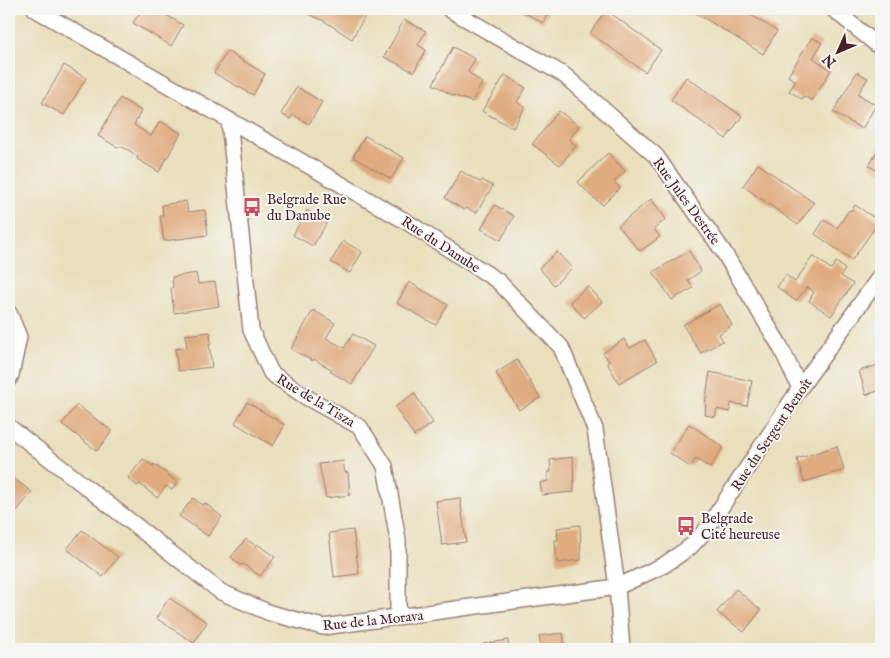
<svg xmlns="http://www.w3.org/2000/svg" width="890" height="658" viewBox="0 0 890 658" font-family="'IM FELL English',serif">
<rect width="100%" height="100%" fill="#f6f6f2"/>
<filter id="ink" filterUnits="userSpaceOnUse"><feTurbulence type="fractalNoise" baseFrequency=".02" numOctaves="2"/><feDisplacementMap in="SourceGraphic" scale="10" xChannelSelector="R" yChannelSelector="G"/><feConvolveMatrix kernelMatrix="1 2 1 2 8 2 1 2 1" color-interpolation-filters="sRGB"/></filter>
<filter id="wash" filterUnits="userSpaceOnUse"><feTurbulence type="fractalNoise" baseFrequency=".0096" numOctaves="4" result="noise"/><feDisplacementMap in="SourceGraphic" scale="20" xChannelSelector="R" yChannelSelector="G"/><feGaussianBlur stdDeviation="1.12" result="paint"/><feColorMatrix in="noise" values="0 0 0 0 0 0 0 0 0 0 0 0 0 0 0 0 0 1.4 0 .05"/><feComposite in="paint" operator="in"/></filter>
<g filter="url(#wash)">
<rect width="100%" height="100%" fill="#e9dfbb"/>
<g id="blocks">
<!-- building -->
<path fill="#e0ac7f" d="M 142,9 L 156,9 L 183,25 L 171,46 L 133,23 Z
M 297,9 L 369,9 L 352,39 L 324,21 Z
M 520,9 L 550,9 L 543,23 L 520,10 Z
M 696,9 L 741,9 L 777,31 L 763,54 L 694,12 Z
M 606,10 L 661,50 L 645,72 L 590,33 Z
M 404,20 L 426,31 L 418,45 L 426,50 L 414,72 L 384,57 Z
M 812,37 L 822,43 L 813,58 L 831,70 L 812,101 L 804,96 L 802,99 L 789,91 L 796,81 L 788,76 Z
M 453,47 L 475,59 L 468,72 L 482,83 L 472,102 L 452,95 L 433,84 Z
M 227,51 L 265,74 L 253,95 L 214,73 Z
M 64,65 L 86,78 L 64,115 L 42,103 Z
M 857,72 L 868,78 L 858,94 L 876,105 L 862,129 L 833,112 Z
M 505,75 L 526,88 L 517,102 L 525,107 L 513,128 L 482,111 Z
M 686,77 L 742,116 L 726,139 L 671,100 Z
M 297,87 L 322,102 L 309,124 L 293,115 L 290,119 L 281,114 Z
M 120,98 L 141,111 L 134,125 L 151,136 L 160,121 L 181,133 L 159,172 L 137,159 L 138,157 L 130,151 L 122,147 L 117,147 L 98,136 Z
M 559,111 L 579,126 L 569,139 L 576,146 L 560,165 L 532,144 Z
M 365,136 L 404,158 L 391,179 L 353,157 Z
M 881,144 L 881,173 L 869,166 Z
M 608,153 L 625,171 L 614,182 L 620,188 L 603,205 L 590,195 L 578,182 Z
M 758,164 L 814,203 L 798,225 L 743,186 Z
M 461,171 L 480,182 L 482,180 L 493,186 L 476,213 L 467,208 L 464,210 L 445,198 Z
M 651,199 L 666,219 L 654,229 L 660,237 L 640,251 L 618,226 Z
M 186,201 L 188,212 L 205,210 L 208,235 L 164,241 L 160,216 L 163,216 L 162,205 Z
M 495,205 L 514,216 L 501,240 L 481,229 Z
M 855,205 L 881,222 L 881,231 L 880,233 L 874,229 L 852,260 L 815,234 L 824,220 L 837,228 L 849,210 L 851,211 Z
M 307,210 L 327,222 L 313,246 L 293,235 Z
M 343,241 L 362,252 L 350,273 L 331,262 Z
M 689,251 L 701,271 L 688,280 L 693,288 L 672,300 L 653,272 Z
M 557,252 L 572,268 L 554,285 L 539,268 Z
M 813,256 L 831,269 L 836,262 L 845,269 L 841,276 L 853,284 L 831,316 L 809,301 L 814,292 L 807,287 L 796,301 L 777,287 L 786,275 L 795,282 Z
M 196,273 L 198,284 L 215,282 L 219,306 L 174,313 L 171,288 L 173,287 L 172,277 Z
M 409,282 L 448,305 L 436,325 L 397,303 Z
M 588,286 L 602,302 L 584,318 L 570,302 Z
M 720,304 L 732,325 L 719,334 L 723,341 L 701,353 L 694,343 L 683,325 Z
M 313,310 L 335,323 L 326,338 L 344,348 L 353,334 L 374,346 L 352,384 L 331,372 L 331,369 L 322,364 L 314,359 L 313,361 L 291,349 Z
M 210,332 L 211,344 L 209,344 L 212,367 L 178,371 L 175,349 L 187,347 L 185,335 Z
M 624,339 L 630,348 L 645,340 L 657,361 L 619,383 L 607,363 L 609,361 L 603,353 Z
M 517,360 L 540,398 L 519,410 L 496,373 Z
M 881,364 L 881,390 L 866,395 L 859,371 Z
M 710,372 L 752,381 L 747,406 L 731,403 L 730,412 L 717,409 L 715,417 L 705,415 L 706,396 Z
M 414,393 L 433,423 L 414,436 L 395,407 Z
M 247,402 L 285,425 L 273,446 L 235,423 Z
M 77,405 L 112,431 L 97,451 L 62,424 Z
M 689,424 L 723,447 L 710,468 L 696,459 L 690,467 L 670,453 Z
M 837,446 L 844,470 L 804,482 L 797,459 Z
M 573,457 L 574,492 L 542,495 L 540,483 L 548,481 L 548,472 L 551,472 L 550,460 Z
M 143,459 L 153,466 L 154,464 L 177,482 L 172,490 L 166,486 L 157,498 L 140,484 L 137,486 L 128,478 Z
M 343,461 L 345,473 L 348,472 L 350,495 L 326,498 L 319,464 Z
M 9,475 L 32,492 L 17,511 L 9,505 Z
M 193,498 L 202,505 L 205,503 L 222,517 L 208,536 L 179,516 Z
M 460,498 L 466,542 L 442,545 L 436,501 Z
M 580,525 L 581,560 L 557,563 L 555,540 L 558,540 L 557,528 Z
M 82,530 L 118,557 L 103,577 L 67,549 Z
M 353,530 L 359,574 L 334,577 L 329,533 Z
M 246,539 L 256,546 L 257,544 L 275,557 L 260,576 L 243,564 L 240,565 L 231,557 Z
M 736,589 L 761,610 L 744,632 L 717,612 Z
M 169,598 L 207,622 L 194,643 L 156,618 Z
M 563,633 L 565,649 L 541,649 L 539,636 Z
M 508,640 L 509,649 L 484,649 L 483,644 Z"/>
</g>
</g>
<g filter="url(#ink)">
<use href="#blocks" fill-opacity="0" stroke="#9a7f73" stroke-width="1"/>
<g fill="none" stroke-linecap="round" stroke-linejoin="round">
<!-- street casing -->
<g stroke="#9a7f73" stroke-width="18">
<path id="street" d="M 35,9 L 407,222 L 498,281 L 561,347 L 595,429 L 617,587 L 622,649
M 449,9 L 564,75 L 656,156 L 723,251 L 780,346 L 800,388
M 833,9 L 881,48
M 229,120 L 251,330 L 271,373 L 306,397 L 360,427 L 385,466 L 398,540 L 398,618
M 9,313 L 19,337 L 11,375 L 9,379
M 9,427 L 221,592 L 270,613 L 323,627 L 617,587 L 664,565 L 690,547 L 706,530 L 800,388 L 881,275"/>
</g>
<!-- street -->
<use href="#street" stroke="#fff" stroke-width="15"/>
</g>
</g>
<!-- icons -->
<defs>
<g id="bus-bare" transform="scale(1.5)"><path d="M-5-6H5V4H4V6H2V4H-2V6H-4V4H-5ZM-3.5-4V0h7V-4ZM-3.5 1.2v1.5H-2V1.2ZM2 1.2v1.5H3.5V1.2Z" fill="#d1495b" stroke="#f6f6f2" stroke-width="2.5" paint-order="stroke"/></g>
</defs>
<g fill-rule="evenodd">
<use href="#bus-bare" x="252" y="207"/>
<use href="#bus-bare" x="686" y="526"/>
</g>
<g text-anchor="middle" stroke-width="4" stroke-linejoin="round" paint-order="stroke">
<!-- poi labels -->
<g font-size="14" fill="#4a1f2b" stroke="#f6f6f2" text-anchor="start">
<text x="267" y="204">Belgrade Rue<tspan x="267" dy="16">du Danube</tspan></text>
<text x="701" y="523">Belgrade<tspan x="701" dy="16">Cité heureuse</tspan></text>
</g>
<!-- street labels -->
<g font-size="14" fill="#4a1f2b" stroke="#f6f6f2">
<text transform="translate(687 201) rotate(54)" y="5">Rue Jules Destrée</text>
<text transform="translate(441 244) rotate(33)" y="5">Rue du Danube</text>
<text transform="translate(316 400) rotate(31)" y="5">Rue de la Tisza</text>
<text transform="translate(771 434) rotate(-56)" y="5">Rue du Sergent Benoît</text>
<text transform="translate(373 620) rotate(-6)" y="5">Rue de la Morava</text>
</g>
</g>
<!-- margin -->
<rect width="890" height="658" fill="none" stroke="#f6f6f2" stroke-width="30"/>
<!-- north arrow -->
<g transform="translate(838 52) rotate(225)" stroke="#f6f6f2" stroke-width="4" paint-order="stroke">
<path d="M0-4L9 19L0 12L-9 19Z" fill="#4a1f2b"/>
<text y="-8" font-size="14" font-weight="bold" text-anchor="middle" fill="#4a1f2b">N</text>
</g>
</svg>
